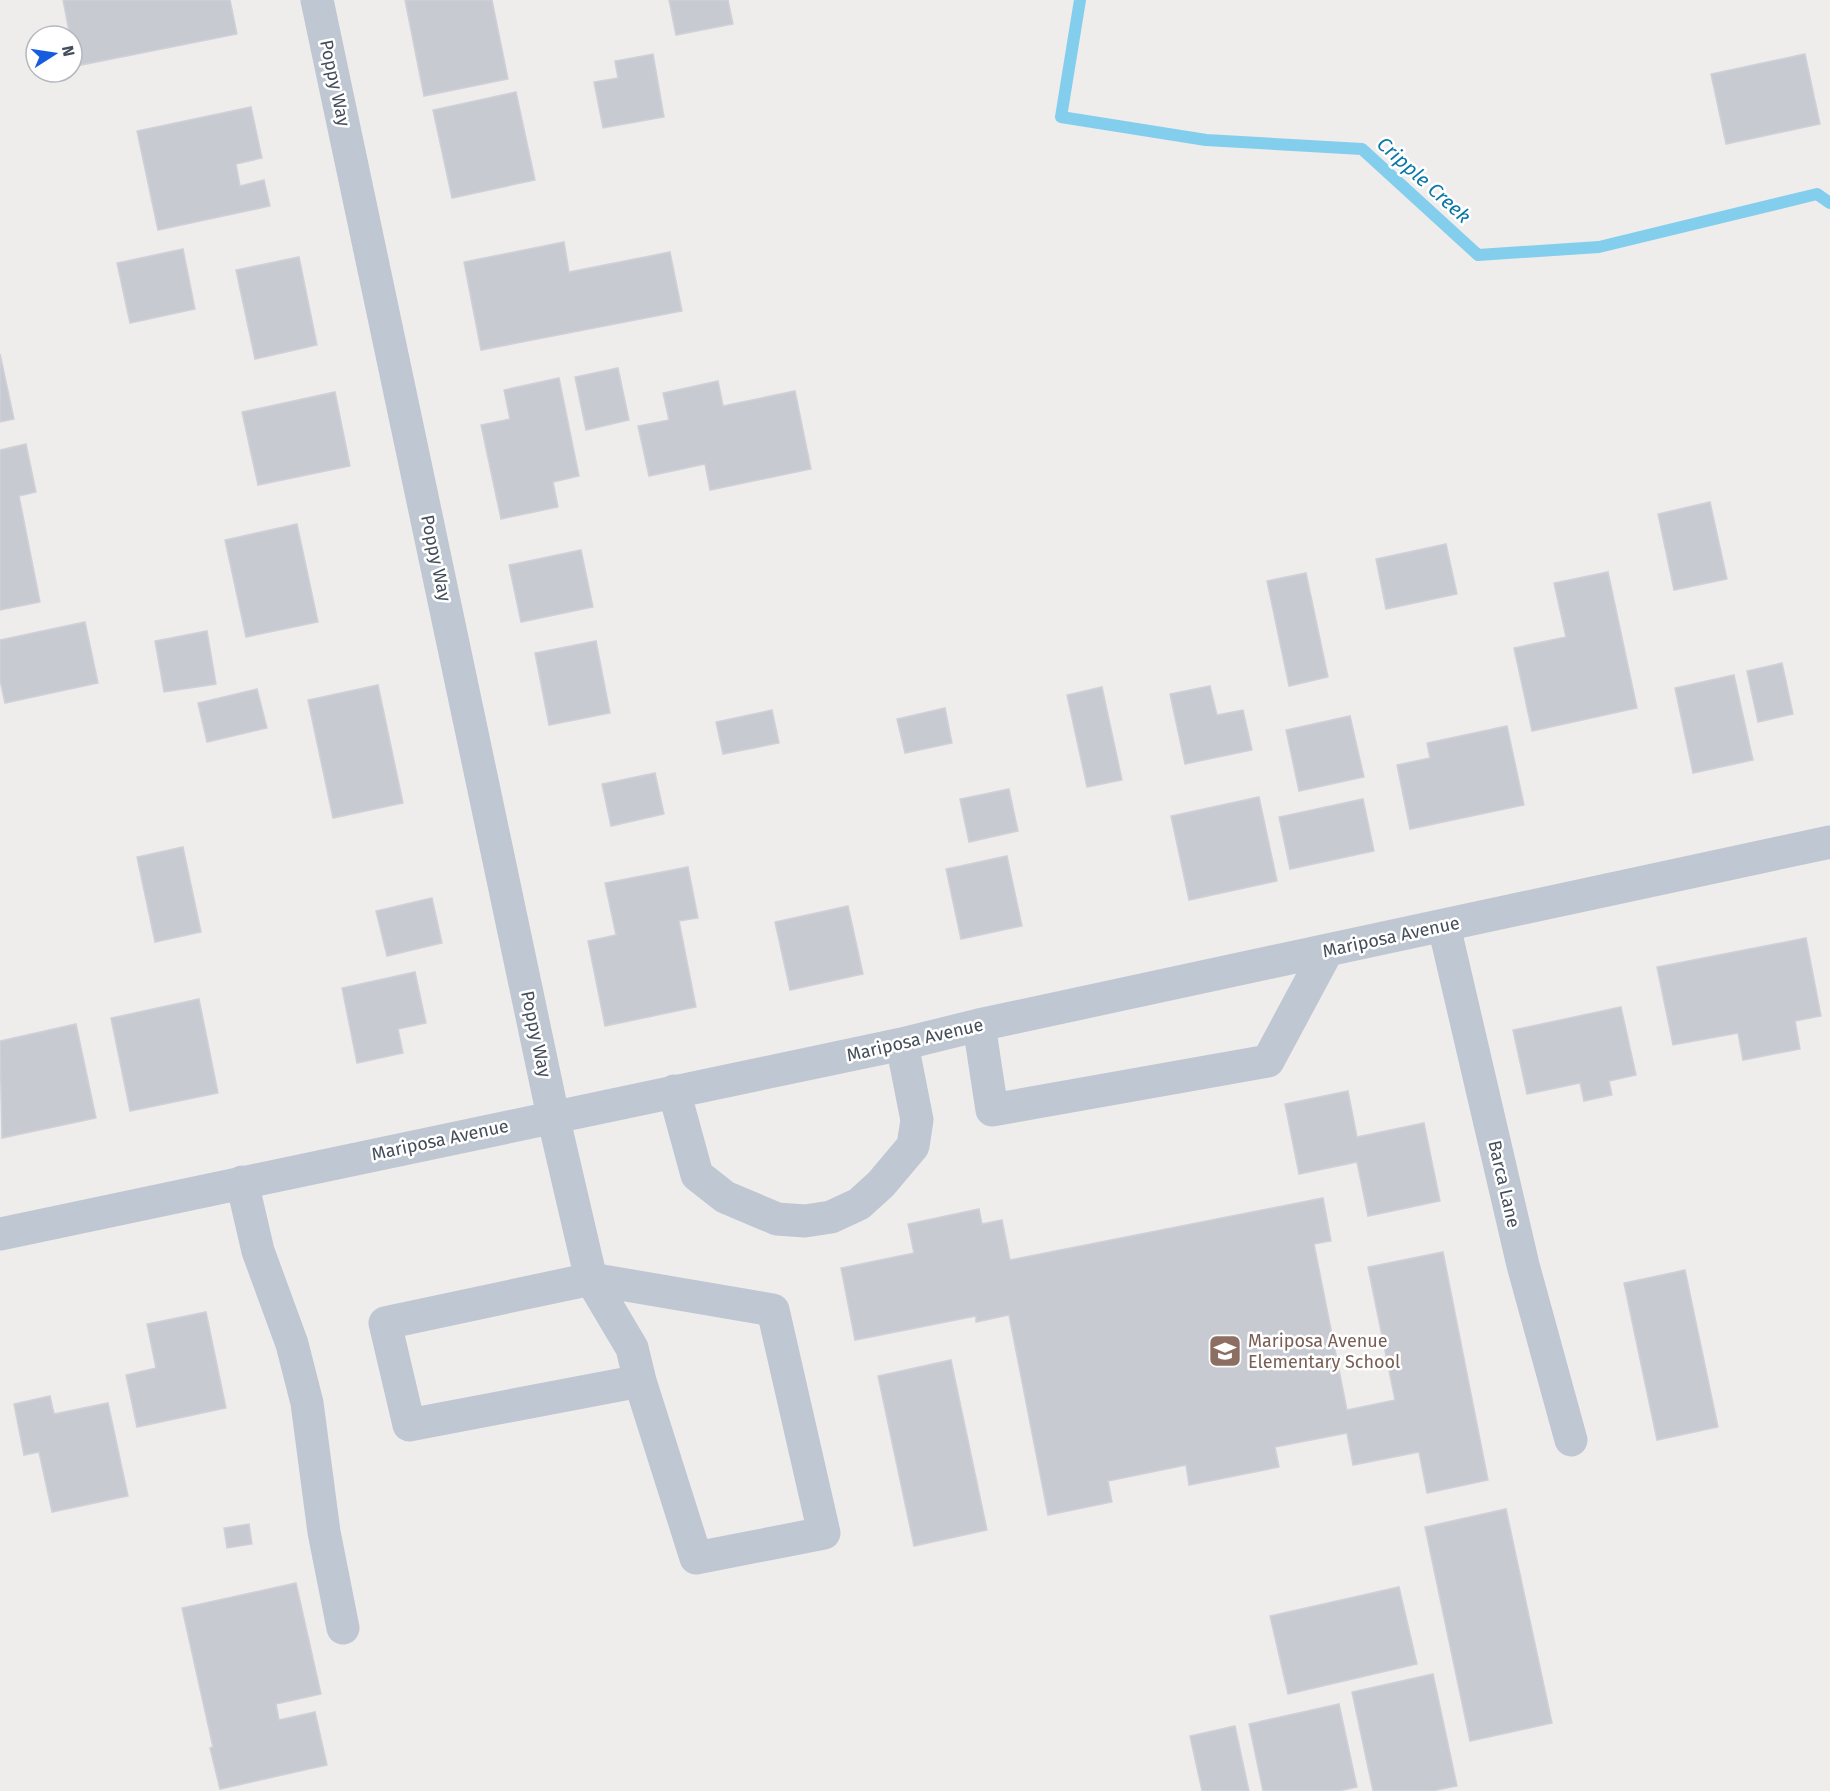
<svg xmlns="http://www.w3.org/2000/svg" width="1830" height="1791" viewBox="0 0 1830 1791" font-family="'Fira Sans',sans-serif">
<rect width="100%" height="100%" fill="#efecec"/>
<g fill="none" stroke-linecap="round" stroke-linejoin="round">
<!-- stream -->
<path stroke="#84ceed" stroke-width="12" d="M 1080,0 L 1061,117 L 1206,140 L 1362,149 L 1478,255 L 1599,247 L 1817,194 L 1830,203"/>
</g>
<!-- building -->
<path fill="#c8cad2" stroke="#d0d1d8" stroke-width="1.5" d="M 63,0 L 230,0 L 237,34 L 76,66 L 72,36 L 70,36 Z
M 405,0 L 492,0 L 508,79 L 424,96 Z
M 669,0 L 728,0 L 733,24 L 676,35 Z
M 653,54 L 664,117 L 603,128 L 594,82 L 618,78 L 615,61 Z
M 1805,54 L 1820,124 L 1726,144 L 1711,74 Z
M 516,92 L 535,180 L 452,198 L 433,110 Z
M 251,107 L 262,158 L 236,164 L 240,186 L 264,180 L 270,206 L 158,230 L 137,131 Z
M 564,242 L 569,272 L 670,252 L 682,311 L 481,350 L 464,262 Z
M 183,249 L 195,309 L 130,323 L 117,263 Z
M 299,257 L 317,345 L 255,359 L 236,270 Z
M 0,354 L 14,419 L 0,422 Z
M 618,368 L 629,420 L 586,430 L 575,377 Z
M 559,378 L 579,476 L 553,482 L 558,507 L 501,519 L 481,425 L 510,419 L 504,390 Z
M 718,381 L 723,406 L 795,391 L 811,469 L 710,490 L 705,464 L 649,476 L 638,426 L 669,420 L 663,393 Z
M 335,392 L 350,466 L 258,485 L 242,412 Z
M 26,444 L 36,492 L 19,496 L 40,602 L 0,610 L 0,450 Z
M 1710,502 L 1727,579 L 1674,590 L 1658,514 Z
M 297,524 L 318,622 L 246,637 L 225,540 Z
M 1446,544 L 1457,594 L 1386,609 L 1376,559 Z
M 581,550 L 593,607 L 521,622 L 509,565 Z
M 1608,572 L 1637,708 L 1532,731 L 1514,648 L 1566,637 L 1554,583 Z
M 1306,573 L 1328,677 L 1289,686 L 1267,581 Z
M 85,622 L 98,683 L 5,703 L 0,680 L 0,640 Z
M 207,631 L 216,684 L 164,692 L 155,641 Z
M 596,641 L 610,713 L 549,725 L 535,653 Z
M 1782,663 L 1793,714 L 1758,722 L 1747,671 Z
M 1734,675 L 1753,760 L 1693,773 L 1675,688 Z
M 378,685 L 403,803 L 333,818 L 308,700 Z
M 1210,686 L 1217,715 L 1243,710 L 1252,750 L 1185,764 L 1170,694 Z
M 1102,687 L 1122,780 L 1087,787 L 1067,695 Z
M 257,689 L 267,728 L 207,742 L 198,703 Z
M 945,708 L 952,743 L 905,753 L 897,719 Z
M 772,710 L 779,743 L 723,754 L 716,722 Z
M 1350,716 L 1364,777 L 1299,791 L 1286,730 Z
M 1507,726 L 1524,805 L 1410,829 L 1397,765 L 1430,758 L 1427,743 Z
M 655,773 L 664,814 L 611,826 L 602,784 Z
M 1009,789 L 1018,831 L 969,842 L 960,799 Z
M 1259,797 L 1277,881 L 1189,900 L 1171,816 Z
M 1363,799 L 1374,851 L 1290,869 L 1279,817 Z
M 183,847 L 201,932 L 155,942 L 137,857 Z
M 1007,856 L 1022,926 L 961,939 L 946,869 Z
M 688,867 L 698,918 L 679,921 L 696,1007 L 605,1026 L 588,941 L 616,935 L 605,883 Z
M 432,898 L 442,943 L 387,956 L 376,911 Z
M 848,906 L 863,974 L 790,990 L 775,922 Z
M 1806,938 L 1821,1016 L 1795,1021 L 1800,1049 L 1743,1060 L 1738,1033 L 1673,1045 L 1657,967 Z
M 415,972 L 426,1023 L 398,1029 L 403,1053 L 357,1063 L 342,988 Z
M 199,999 L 218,1093 L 130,1111 L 111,1018 Z
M 1621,1007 L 1636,1075 L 1609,1081 L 1612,1095 L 1584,1101 L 1580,1083 L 1527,1094 L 1513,1030 Z
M 76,1024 L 96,1118 L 2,1138 L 0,1041 Z
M 1348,1091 L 1357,1137 L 1424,1123 L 1440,1201 L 1368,1216 L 1357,1162 L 1299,1174 L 1285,1104 Z
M 1323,1198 L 1331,1241 L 1314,1244 L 1347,1410 L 1395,1400 L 1368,1267 L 1443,1252 L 1488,1480 L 1427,1493 L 1419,1452 L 1353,1465 L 1347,1433 L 1275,1447 L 1279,1467 L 1189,1485 L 1186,1465 L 1108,1481 L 1112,1502 L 1048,1515 L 1009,1315 L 976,1322 L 976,1316 L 855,1340 L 841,1268 L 914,1253 L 908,1224 L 979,1209 L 982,1224 L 1002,1220 L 1010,1260 Z
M 1685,1270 L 1718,1427 L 1657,1440 L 1624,1283 Z
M 206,1312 L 226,1408 L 137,1427 L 126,1375 L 156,1368 L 147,1324 Z
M 951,1360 L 987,1530 L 914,1546 L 878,1376 Z
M 50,1396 L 54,1414 L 108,1403 L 128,1496 L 52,1512 L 39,1452 L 24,1455 L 14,1404 Z
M 1506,1509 L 1552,1723 L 1470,1741 L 1425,1527 Z
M 249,1524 L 252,1544 L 227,1548 L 224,1528 Z
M 296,1583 L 321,1694 L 276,1704 L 279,1720 L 315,1712 L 327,1765 L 220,1789 L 210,1748 L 213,1747 L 182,1608 Z
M 1399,1587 L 1417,1664 L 1288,1694 L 1270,1616 Z
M 1433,1674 L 1457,1786 L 1432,1791 L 1373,1791 L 1352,1692 Z
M 1339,1704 L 1357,1787 L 1339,1791 L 1263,1791 L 1249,1724 Z
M 1235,1726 L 1249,1791 L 1202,1791 L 1190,1736 Z"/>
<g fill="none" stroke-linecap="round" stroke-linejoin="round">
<!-- minor -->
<path stroke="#bfc7d2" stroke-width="33" d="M 317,0 L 553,1116 L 591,1279 L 632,1348 L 640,1381 L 696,1558 L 824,1533 L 773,1310 L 591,1279 L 385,1323 L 409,1425 L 640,1381
M 1444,926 L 1523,1265 L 1571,1440
M 979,1025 L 992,1110 L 1268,1061 L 1327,951
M 674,1091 L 697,1175 L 725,1197 L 777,1219 L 805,1221 L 831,1217 L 859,1204 L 881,1184 L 913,1146 L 917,1120 L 902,1044
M 242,1182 L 258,1251 L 292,1344 L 307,1403 L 324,1532 L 343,1628
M 0,1234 L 902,1044 L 979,1025 L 1830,842"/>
</g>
<!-- icons -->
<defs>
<g id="school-square" transform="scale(1.725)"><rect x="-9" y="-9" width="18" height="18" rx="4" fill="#8d6e63" stroke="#fff"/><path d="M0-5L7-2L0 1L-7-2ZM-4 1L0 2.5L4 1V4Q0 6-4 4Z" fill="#fff"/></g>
</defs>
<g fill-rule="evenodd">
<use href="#school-square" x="1225" y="1351"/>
</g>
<g text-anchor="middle" stroke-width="5" stroke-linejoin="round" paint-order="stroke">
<!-- street labels -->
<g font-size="18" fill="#444e5a" stroke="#fff">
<text transform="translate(335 83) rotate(78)" y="6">Poppy Way</text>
<text transform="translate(436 558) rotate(78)" y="6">Poppy Way</text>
<text transform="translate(1391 937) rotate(-12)" y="6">Mariposa Avenue</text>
<text transform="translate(536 1034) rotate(78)" y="6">Poppy Way</text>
<text transform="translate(915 1040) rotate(-13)" y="6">Mariposa Avenue</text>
<text transform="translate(440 1140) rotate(-12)" y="6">Mariposa Avenue</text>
<text transform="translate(1504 1184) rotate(77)" y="6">Barca Lane</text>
</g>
<!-- education labels -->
<g font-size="18" fill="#785e54" stroke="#fff" text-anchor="start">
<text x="1248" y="1347">Mariposa Avenue<tspan x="1248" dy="21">Elementary School</tspan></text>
</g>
<!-- water labels -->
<g font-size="20" font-style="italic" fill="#0a78a7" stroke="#fff">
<text transform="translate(1424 180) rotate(42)" y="7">Cripple Creek</text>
</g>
</g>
<!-- north arrow -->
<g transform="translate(54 54) rotate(78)"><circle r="28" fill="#ffffff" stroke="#b4b8bd" stroke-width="1.5"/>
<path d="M0-4.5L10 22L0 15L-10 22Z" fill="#165cdf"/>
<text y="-9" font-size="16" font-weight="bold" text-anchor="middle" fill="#444e5a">N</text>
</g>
</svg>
